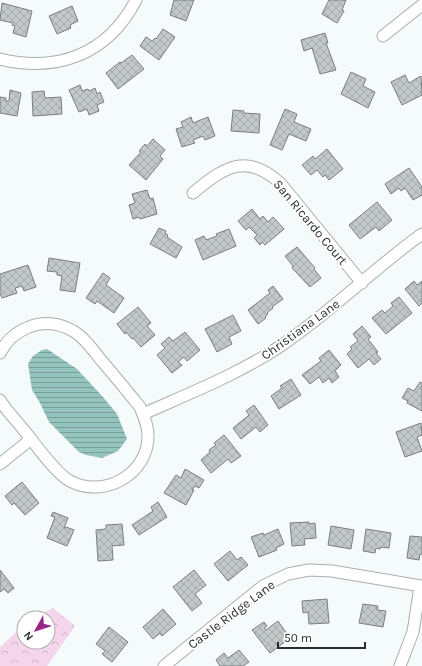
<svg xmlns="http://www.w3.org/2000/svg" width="422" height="666" viewBox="0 0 422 666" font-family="Karla,sans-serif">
<defs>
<pattern id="forest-crowns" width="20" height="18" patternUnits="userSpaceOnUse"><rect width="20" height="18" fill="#f5d5ec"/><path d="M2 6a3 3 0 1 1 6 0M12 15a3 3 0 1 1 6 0" fill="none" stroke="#d2b7cb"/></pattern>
<pattern id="water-rules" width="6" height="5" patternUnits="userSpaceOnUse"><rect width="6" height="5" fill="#95c3be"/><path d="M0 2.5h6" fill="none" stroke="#7a9f9b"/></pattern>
<pattern id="building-cross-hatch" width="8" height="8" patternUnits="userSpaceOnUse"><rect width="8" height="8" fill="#c1c8c7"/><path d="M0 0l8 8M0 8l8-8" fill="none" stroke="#a6acab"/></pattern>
</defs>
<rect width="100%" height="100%" fill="#f4fbfa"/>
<!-- forest -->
<path fill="url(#forest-crowns)" d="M 53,608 L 75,626 L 47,666 L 0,666 L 0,647 L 24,625 L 24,642 L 48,642 L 48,618 L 32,618 Z"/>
<!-- water -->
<path fill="url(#water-rules)" d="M 47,349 L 77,369 L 103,397 L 117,414 L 127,439 L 118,451 L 102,458 L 86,455 L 79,452 L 49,422 L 40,403 L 32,390 L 28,364 L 33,356 L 42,350 Z"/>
<!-- building -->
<path fill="url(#building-cross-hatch)" stroke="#787f7e" d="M 174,0 L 194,0 L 186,21 L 170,15 Z
M 329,0 L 346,0 L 342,10 L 344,11 L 337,23 L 322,14 Z
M 2,3 L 32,11 L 26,37 L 13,33 L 15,26 L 12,25 L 13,23 L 0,20 Z
M 72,6 L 78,21 L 70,25 L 71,28 L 57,34 L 49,16 Z
M 163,29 L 175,37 L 159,60 L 140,46 L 146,37 L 152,41 L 155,38 L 156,39 Z
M 325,33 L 328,43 L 326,43 L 336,70 L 320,74 L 312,48 L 304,51 L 301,40 Z
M 132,55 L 144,69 L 118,89 L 106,73 L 120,62 L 121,63 Z
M 351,72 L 366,79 L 363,86 L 375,92 L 368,108 L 341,94 Z
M 405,75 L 409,83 L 421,76 L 422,95 L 402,105 L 391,82 Z
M 80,85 L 82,91 L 88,89 L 89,91 L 95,88 L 97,94 L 100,92 L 104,102 L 97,105 L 99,111 L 89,115 L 87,109 L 79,112 L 69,90 Z
M 10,90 L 21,93 L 17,116 L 0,113 L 0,97 L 6,98 L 6,101 L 9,101 Z
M 44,91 L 45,98 L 61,97 L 62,114 L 33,116 L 32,92 Z
M 285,109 L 297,114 L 294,122 L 311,129 L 306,141 L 289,134 L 282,150 L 270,145 Z
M 233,110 L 244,111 L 243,113 L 260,114 L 259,133 L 231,131 Z
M 191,117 L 193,123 L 208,117 L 215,136 L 205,140 L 203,136 L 193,140 L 195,143 L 182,147 L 176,129 L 183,127 L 181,122 Z
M 153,139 L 165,150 L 160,156 L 163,159 L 146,180 L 129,165 L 141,152 L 139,151 L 145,144 L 147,146 Z
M 327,149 L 343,169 L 329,180 L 325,175 L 323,177 L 317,170 L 311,175 L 302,165 L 313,156 L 315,159 Z
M 409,168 L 422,187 L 422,195 L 413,200 L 405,188 L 401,191 L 399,188 L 391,194 L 385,184 Z
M 147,190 L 150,199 L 153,198 L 157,214 L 140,219 L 139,217 L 133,219 L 129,205 L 135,203 L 132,194 Z
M 377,202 L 392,220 L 379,231 L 376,227 L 360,239 L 349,225 Z
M 252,209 L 260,219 L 263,216 L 268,222 L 273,217 L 284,229 L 265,245 L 262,242 L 260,245 L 254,238 L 257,235 L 249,227 L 246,230 L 238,221 Z
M 159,228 L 166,231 L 165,234 L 168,235 L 167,237 L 182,247 L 176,258 L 150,244 Z
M 229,229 L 236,246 L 203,260 L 195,240 L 204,236 L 206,240 L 217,236 L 216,234 Z
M 297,247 L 315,268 L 314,269 L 321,278 L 310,287 L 292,268 L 293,266 L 285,256 Z
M 49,258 L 80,263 L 75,292 L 60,290 L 62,276 L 57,275 L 57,272 L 47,271 Z
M 28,265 L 36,287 L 24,291 L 22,286 L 15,288 L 17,293 L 2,298 L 0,293 L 0,274 Z
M 103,273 L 110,278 L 106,285 L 124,298 L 114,313 L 97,301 L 95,304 L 86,298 Z
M 414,281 L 417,285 L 422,281 L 422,303 L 419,306 L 405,289 Z
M 273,286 L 283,299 L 272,307 L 273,308 L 267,313 L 268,314 L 265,317 L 266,318 L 258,324 L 248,310 L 270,293 L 268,290 Z
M 399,297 L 412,313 L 386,334 L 372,318 L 382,310 L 385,313 L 393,306 L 391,303 Z
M 138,307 L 151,323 L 147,326 L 155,335 L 141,347 L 133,338 L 132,339 L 126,332 L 125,334 L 117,324 Z
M 233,315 L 241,331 L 229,337 L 232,344 L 217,352 L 205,329 Z
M 362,326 L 371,337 L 368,339 L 378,352 L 376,353 L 381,359 L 374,365 L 369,359 L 358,368 L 347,354 L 352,349 L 350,347 L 358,341 L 353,334 Z
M 185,332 L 200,350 L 187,361 L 184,357 L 178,362 L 182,365 L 172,373 L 157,355 L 165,348 L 161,344 L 169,337 L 173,341 Z
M 329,350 L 341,365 L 335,371 L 339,377 L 332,383 L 329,378 L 323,383 L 319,377 L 310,384 L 302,375 L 321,361 L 319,358 Z
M 291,379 L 301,395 L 279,409 L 271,396 L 282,388 L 280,386 Z
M 420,382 L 422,383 L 422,411 L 407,403 L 408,401 L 402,398 L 408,388 L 414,391 Z
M 254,405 L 268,425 L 260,432 L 256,427 L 241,439 L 233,428 L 249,415 L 246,411 Z
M 421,423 L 422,435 L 417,437 L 422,451 L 405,457 L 396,432 Z
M 224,435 L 241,456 L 231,463 L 228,459 L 211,473 L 201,460 L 210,452 L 209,450 L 216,445 L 214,443 Z
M 185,469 L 204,480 L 199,488 L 195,486 L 192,490 L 194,490 L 186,505 L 164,493 L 176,475 L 181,478 Z
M 22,482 L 39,503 L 25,515 L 14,503 L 12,505 L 5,496 Z
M 158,502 L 167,517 L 139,535 L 132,525 L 153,511 L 151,507 Z
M 53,512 L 68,518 L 64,528 L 65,528 L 66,527 L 74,530 L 67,546 L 47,538 L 55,517 L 51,516 Z
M 309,522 L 309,524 L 315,523 L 316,538 L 304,539 L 305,545 L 292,546 L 290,523 Z
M 122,524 L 124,545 L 112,546 L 113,560 L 98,561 L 96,530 L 106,529 L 106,525 Z
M 331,526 L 354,530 L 351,549 L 328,545 Z
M 278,529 L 284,544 L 276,548 L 277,550 L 259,557 L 251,537 L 263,533 L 264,535 Z
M 366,529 L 391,533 L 389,548 L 381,547 L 380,549 L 376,548 L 375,553 L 363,551 Z
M 410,536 L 422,537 L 422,554 L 420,554 L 419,560 L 407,558 Z
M 230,551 L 237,560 L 241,557 L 248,565 L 228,581 L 214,564 Z
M 0,570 L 14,588 L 8,593 L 4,589 L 0,592 Z
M 194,570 L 206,585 L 195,594 L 202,603 L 192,611 L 173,587 Z
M 327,599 L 329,623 L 309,624 L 308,612 L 303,613 L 302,601 Z
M 363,604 L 378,606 L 377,610 L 386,611 L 383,627 L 359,623 Z
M 163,609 L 176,624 L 162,636 L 160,633 L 153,639 L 143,627 Z
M 278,621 L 290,638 L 270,653 L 252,630 L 264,622 L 267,626 L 264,628 L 266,630 Z
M 109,627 L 128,642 L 112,662 L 102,654 L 105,651 L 96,644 Z
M 239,650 L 249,662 L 243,666 L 220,666 L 216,660 L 224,653 L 228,658 Z"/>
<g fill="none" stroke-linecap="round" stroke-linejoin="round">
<!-- street casing -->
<g stroke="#a9b0af" stroke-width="13">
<path id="street" d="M 383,36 L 422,5
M 0,59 C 58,73 108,54 136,0
M 193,193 C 223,168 246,151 281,184 L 362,283
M 0,353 C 6,341 16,332 29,327 C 43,321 60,323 73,331 C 84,337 93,350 101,360 C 114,375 127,391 140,407 C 144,417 148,425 148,436 C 148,475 103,499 70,481 C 55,473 34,442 23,429 C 15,419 6,410 0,400
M 143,414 C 190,393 239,374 282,345 C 331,312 373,269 422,234
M 0,464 L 31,439
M 164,666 L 263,586 L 288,574 L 309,570 L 332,571 L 422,586
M 400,666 L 413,632 L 420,586"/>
</g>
<!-- street -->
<use href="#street" stroke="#fff" stroke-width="11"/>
</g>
<g text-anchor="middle" stroke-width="4" stroke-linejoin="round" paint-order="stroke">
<!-- street labels -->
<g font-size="13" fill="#2a2c2c" stroke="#fff">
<text transform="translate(311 222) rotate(50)" y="5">San Ricardo Court</text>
<text transform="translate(300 329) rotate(-36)" y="5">Christiana Lane</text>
<text transform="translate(231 614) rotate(-37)" y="5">Castle Ridge Lane</text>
</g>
</g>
<!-- north arrow -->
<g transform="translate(36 630) rotate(231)"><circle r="19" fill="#ffffff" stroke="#aaabab"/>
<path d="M0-3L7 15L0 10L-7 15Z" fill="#962584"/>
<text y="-6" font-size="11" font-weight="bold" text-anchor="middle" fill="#2a2c2c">N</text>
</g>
<!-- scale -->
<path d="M278 642v6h87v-6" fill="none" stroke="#2a2c2c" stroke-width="2"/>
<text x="284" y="642" font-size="12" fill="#2a2c2c" stroke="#ffffff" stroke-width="3" paint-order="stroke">50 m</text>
</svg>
